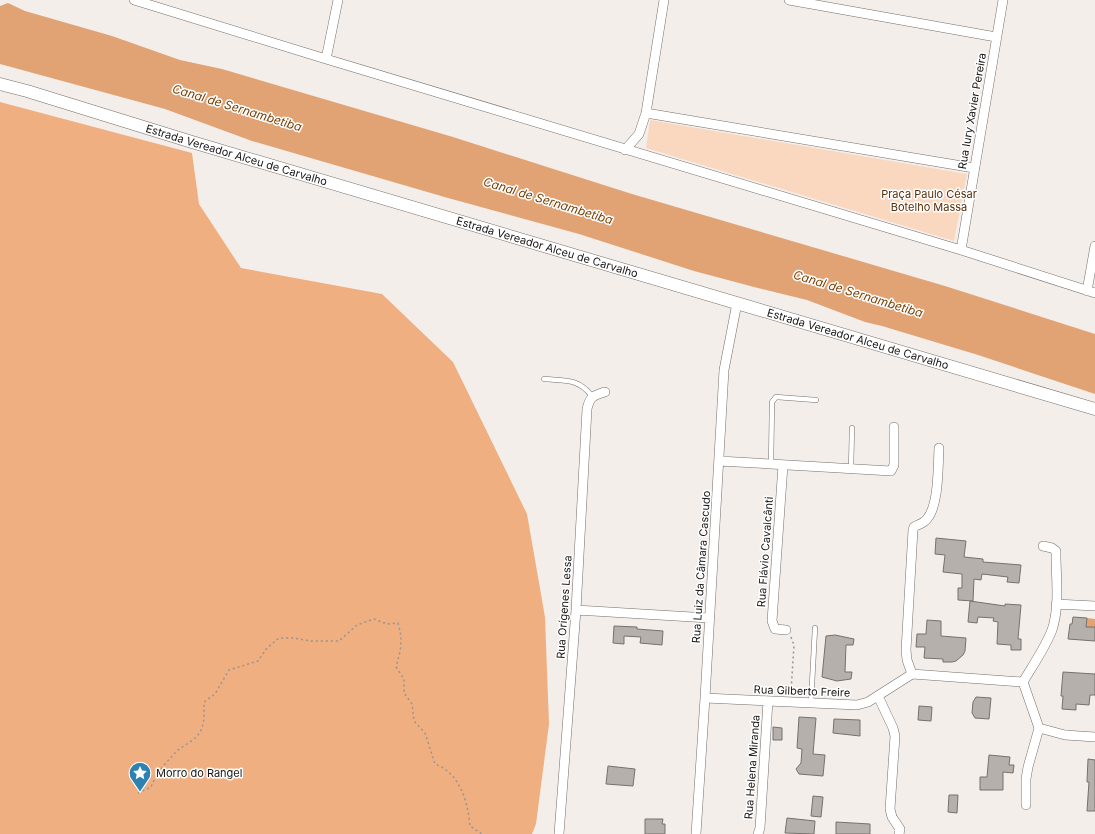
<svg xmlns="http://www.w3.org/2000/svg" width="1095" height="834" viewBox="0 0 1095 834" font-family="Inter,sans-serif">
<rect width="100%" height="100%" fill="#f4eeeb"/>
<!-- green -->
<path fill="#fad8c0" d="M 650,120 L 967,174 L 954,241 L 646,148 Z"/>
<!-- forest -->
<path fill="#efaf80" d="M 0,102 L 192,153 L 199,204 L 241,268 L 382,294 L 453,362 L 527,514 L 545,617 L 549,724 L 536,824 L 532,834 L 0,834 Z"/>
<!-- water -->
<path fill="#e2a374" d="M 8,3 L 25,11 L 112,36 L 180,60 L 222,69 L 453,137 L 632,194 L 945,286 L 1095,334 L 1095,394 L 978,355 L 882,326 L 865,322 L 807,300 L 754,287 L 694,271 L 579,234 L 448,198 L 252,141 L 165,109 L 0,64 L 0,6 Z
M 1087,618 L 1095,619 L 1095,627 L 1086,627 Z"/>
<!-- building -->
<path fill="#b6b0ad" stroke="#76716d" d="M 936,538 L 966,541 L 964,557 L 983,559 L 983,562 L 1021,565 L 1019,583 L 1007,582 L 1008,577 L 982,574 L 981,580 L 974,579 L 973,601 L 958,600 L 958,588 L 962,588 L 962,574 L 943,572 L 945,555 L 935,554 Z
M 970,601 L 1005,606 L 1005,604 L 1021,605 L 1018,639 L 1021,639 L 1021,650 L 1011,650 L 1011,645 L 997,644 L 998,622 L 993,621 L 994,618 L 978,617 L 977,623 L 968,622 Z
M 1073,617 L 1087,618 L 1086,627 L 1095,627 L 1095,641 L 1068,639 L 1070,624 L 1072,624 Z
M 927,620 L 941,621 L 941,636 L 966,638 L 965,651 L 963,655 L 956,661 L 952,662 L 943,662 L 943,659 L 924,658 L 925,647 L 916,647 L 917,634 L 926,634 Z
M 614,626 L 637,627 L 637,629 L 663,631 L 662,645 L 640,643 L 641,637 L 624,636 L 624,644 L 613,643 Z
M 835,635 L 854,639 L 853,645 L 846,645 L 845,672 L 852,672 L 851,679 L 837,681 L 822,677 L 826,636 Z
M 1063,672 L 1095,674 L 1095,695 L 1090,695 L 1089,705 L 1076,704 L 1076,710 L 1062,709 L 1063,696 L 1061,696 Z
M 976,697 L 991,698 L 989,719 L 975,718 L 972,713 L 973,702 Z
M 919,706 L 932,707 L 931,721 L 918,720 Z
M 799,717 L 816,718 L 813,754 L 825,755 L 823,776 L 799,774 L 796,769 L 801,763 L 802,749 L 797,748 Z
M 834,719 L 860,720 L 860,736 L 833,733 Z
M 773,727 L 782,728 L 782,740 L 773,740 Z
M 989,755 L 1010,757 L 1009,765 L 1014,765 L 1013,773 L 1003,772 L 1003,790 L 980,790 L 980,777 L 987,777 Z
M 1088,759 L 1095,760 L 1095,811 L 1087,811 L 1089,782 L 1087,782 Z
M 608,766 L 635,769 L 633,786 L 606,784 Z
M 949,795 L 958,795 L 957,813 L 948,812 Z
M 813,796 L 823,797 L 821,817 L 811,816 Z
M 787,818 L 815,821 L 814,834 L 785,833 Z
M 645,819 L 663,819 L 662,824 L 665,824 L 665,834 L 645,834 Z
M 836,822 L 870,824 L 870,834 L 836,834 Z"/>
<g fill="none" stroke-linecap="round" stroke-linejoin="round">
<!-- lane casing -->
<g stroke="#746f6b" stroke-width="5.5">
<path id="lane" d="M 544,379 C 565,381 578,378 592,396
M 771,465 L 772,402 L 776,397 L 816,400
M 851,469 L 852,428
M 811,703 L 815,628"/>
</g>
<!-- street casing -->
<g stroke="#746f6b" stroke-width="10">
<path id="street" d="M 134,0 L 326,59 L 961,250 L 1095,293
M 789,0 L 996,37
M 326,59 L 338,0
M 646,113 L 974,168
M 625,150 L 639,134 L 646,113 L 664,0
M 961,250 L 1003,0
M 1087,291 L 1095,246
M 719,461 L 891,471 L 894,465 L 894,427
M 783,465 L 772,621 L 775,629 L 786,630
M 1056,604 L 1095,606
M 576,610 L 709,618
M 912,674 L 907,660 L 906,650 L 913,530 L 914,527 C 919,524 923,524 927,519 C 939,505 938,466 939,448
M 1023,682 C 1033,665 1045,648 1052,630 C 1060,606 1056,579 1056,555 L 1056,551 L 1052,548 L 1043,546
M 878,696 L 893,728 L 895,736 L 890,809 L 892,817 L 900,829 L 899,834
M 705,698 L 857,705 L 868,702 L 912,674 L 1023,682 L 1039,728 L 1065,735 L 1095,737
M 1026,805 L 1026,779 L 1028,767 L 1039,728
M 559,834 L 576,610 L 587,409 C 590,396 593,396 605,392
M 696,834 L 705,698 L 724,370 L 737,303
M 758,834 L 760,828 L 768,701"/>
</g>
<!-- secondary casing -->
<g stroke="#746f6b" stroke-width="13">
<g id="secondary">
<path id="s1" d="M 0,84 L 27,91 L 192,142 L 1095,409"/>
</g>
</g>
<!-- path -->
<path stroke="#989491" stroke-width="1.5" stroke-dasharray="2 3" stroke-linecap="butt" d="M 791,637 L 794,645 L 791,692
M 138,793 L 151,787 C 156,774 166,762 176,752 C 183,745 197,740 201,730 C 205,721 204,712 204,702 L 215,694 L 229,670 L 258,661 L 267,648 L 279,638 L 294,638 L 310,641 L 339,641 L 357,625 L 374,619 L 387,624 L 398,623 C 403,640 401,650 396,667 L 404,679 L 404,693 L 412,704 L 414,721 L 425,733 L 435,764 C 439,766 443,767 446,770 C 463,783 468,806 470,826 L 482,834"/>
<!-- lane -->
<use href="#lane" stroke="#fff" stroke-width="4.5"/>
<!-- street -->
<use href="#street" stroke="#fff" stroke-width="9"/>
<!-- secondary -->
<use href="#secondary" stroke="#fff" stroke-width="12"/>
</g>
<!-- icons -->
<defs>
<g id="sight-pin" transform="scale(1.15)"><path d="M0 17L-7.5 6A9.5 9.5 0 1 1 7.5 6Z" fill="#2d82b2" stroke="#fff"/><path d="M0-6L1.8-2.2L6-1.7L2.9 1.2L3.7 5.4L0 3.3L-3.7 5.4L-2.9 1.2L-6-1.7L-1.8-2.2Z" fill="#fff"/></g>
</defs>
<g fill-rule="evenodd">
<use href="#sight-pin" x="140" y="773"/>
</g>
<g text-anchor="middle" stroke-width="3" stroke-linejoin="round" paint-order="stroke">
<!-- street labels -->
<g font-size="11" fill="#181615" stroke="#fff">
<text transform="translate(972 111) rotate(-80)" y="4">Rua Iury Xavier Pereira</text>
<text dy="4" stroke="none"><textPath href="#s1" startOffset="247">Estrada Vereador Alceu de Carvalho</textPath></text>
<text dy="4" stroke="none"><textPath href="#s1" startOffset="571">Estrada Vereador Alceu de Carvalho</textPath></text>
<text dy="4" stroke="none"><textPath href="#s1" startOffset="895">Estrada Vereador Alceu de Carvalho</textPath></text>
<text transform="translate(765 552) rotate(-86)" y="4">Rua Flávio Cavalcânti</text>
<text transform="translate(701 567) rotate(-86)" y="4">Rua Luiz da Câmara Cascudo</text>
<text transform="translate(564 607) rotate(-86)" y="4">Rua Orígenes Lessa</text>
<text transform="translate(802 691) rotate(2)" y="4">Rua Gilberto Freire</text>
<text transform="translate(752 767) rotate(-86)" y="4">Rua Helena Miranda</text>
</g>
<!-- park labels -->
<g font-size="11" fill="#562e08" stroke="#fff">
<text x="929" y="198">Praça Paulo César<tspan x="929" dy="13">Botelho Massa</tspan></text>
</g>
<!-- poi labels -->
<g font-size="11" fill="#181615" stroke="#fff" text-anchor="start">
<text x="156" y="777">Morro do Rangel</text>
</g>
<!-- water labels -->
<g font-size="12" font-style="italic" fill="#7a4106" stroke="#fff">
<text transform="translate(237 108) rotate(17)" y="4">Canal de Sernambetiba</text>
<text transform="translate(548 201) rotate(17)" y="4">Canal de Sernambetiba</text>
<text transform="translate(858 294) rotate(17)" y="4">Canal de Sernambetiba</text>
</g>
</g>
</svg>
